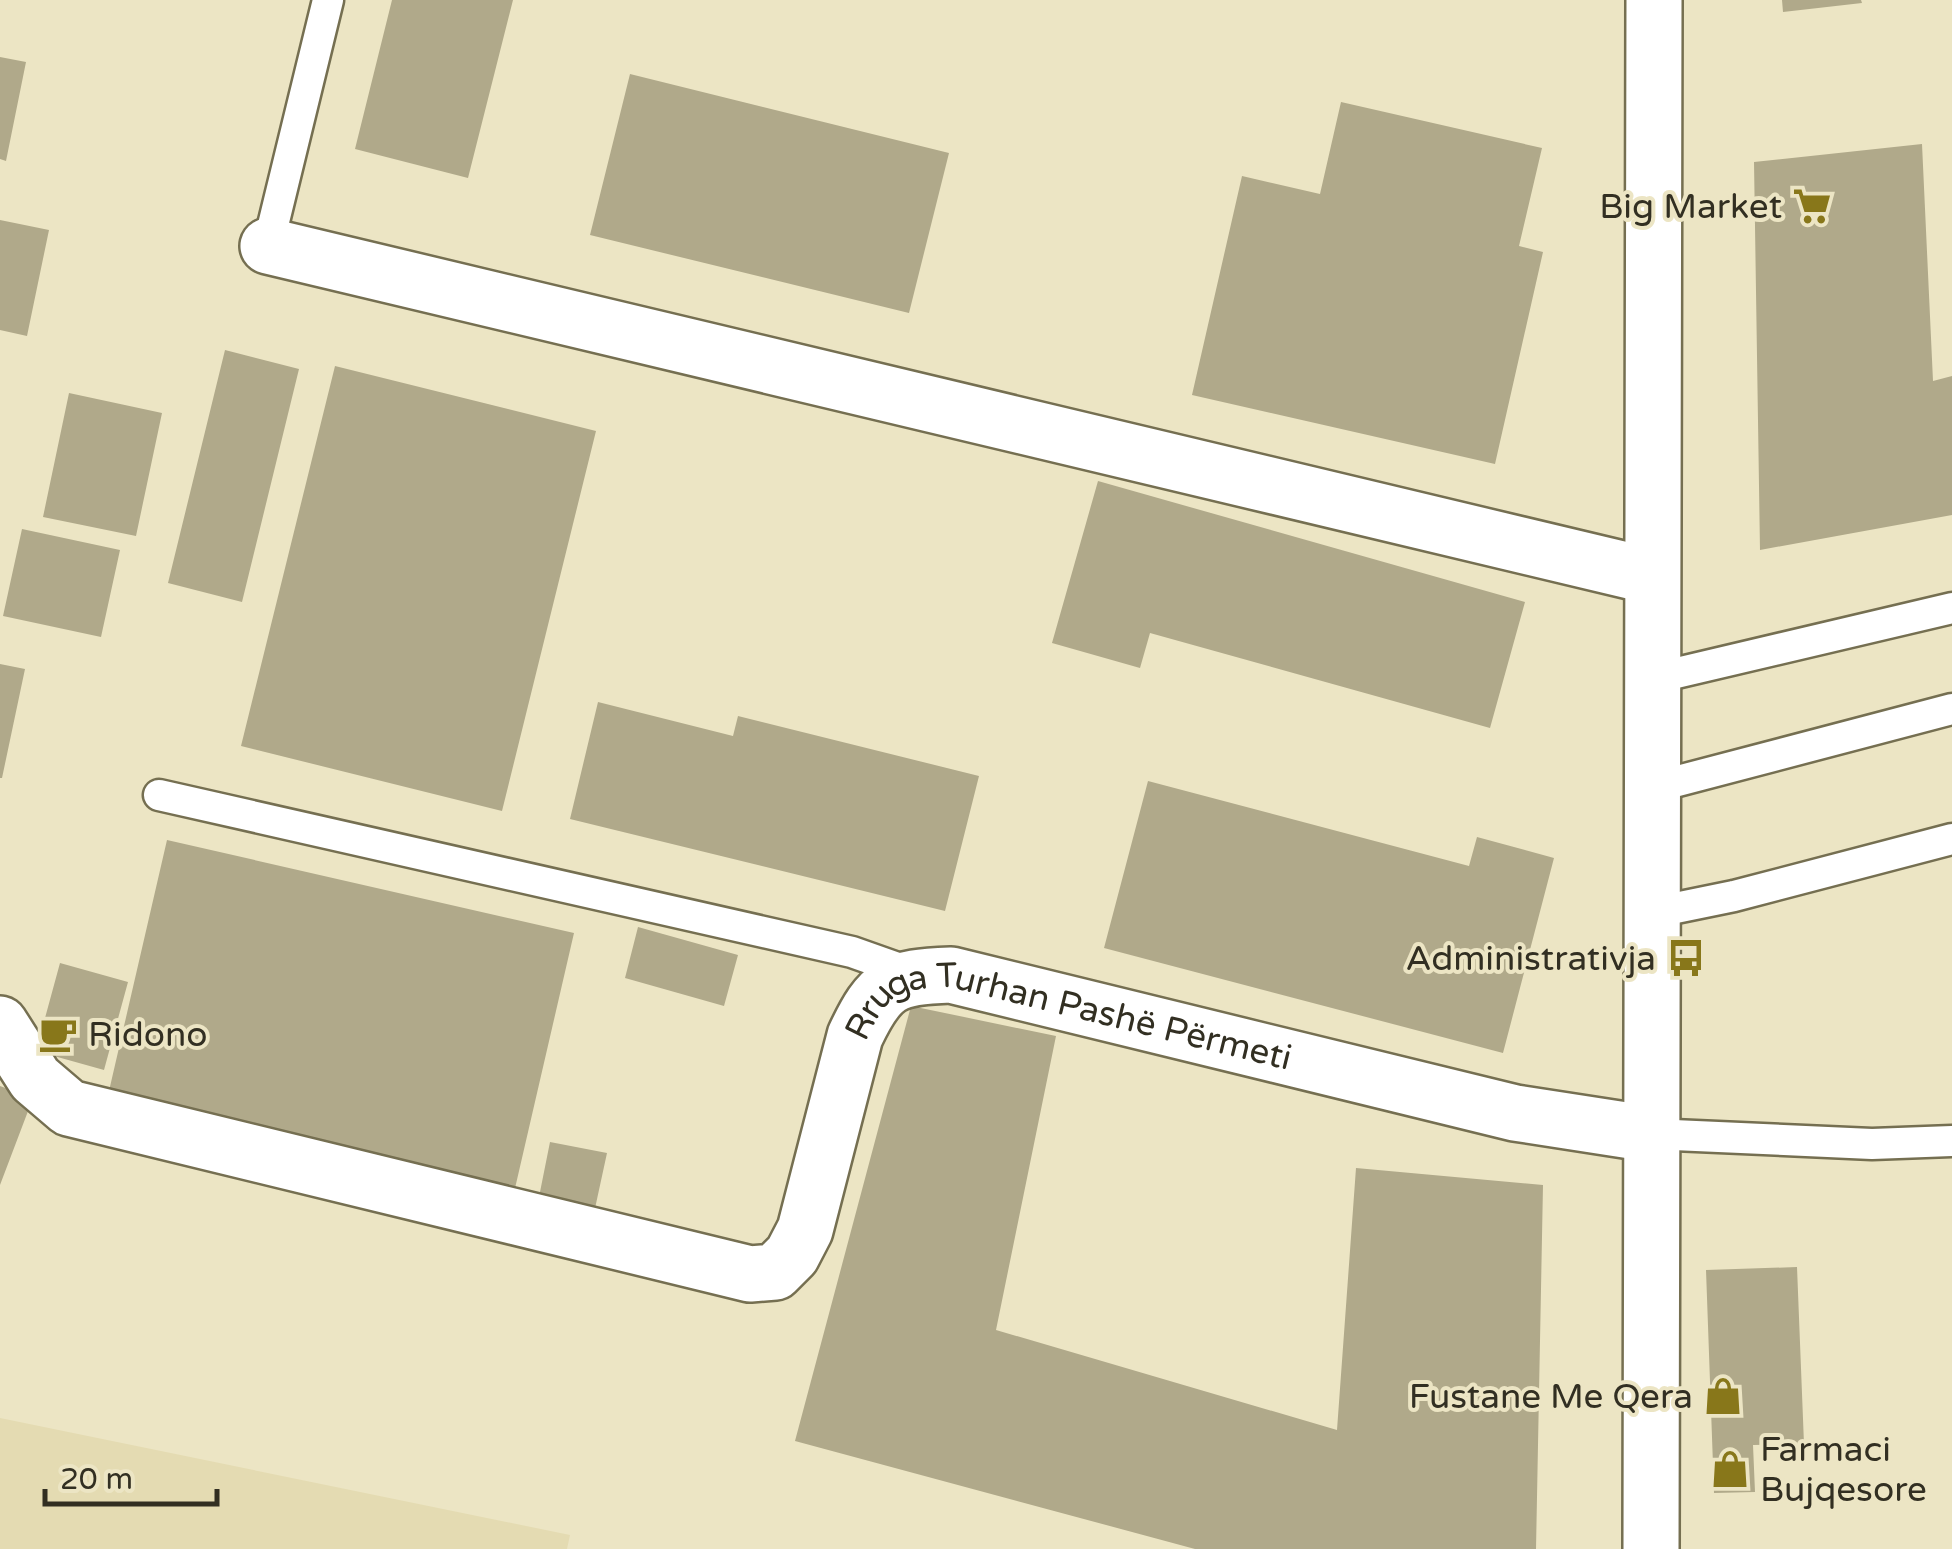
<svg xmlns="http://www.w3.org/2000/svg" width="1952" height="1549" viewBox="0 0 1952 1549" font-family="'Varela Round',sans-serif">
<rect width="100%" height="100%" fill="#ece5c4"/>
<!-- built -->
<path fill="#e4dbb2" d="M 0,1418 L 570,1535 L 567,1549 L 0,1549 Z"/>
<!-- building -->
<path fill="#b0a98a" d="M 392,0 L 513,0 L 468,178 L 355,149 Z
M 1782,0 L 1861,0 L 1862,3 L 1783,12 Z
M 0,57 L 26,62 L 6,161 L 0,159 Z
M 630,74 L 949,153 L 909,313 L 590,235 Z
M 1341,102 L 1542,148 L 1519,246 L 1543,252 L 1495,464 L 1192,395 L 1242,176 L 1320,194 Z
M 1922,144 L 1933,381 L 1952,376 L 1952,515 L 1760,550 L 1754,162 Z
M 0,220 L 49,230 L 27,336 L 0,330 Z
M 225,350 L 299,369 L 242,602 L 168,583 Z
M 335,366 L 596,431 L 502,811 L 241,746 Z
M 69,393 L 162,413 L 136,536 L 43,517 Z
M 1098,481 L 1525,602 L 1490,728 L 1150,633 L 1140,668 L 1052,643 Z
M 22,529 L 120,550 L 101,637 L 3,616 Z
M 0,664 L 25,669 L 2,778 L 0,778 Z
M 598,702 L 733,736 L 738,716 L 979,776 L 945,911 L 570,819 Z
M 1148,781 L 1469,866 L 1477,837 L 1554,858 L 1503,1053 L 1104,948 Z
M 167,840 L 574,933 L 513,1197 L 106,1104 Z
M 638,927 L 738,955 L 724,1006 L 625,978 Z
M 60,963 L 128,982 L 104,1070 L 36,1051 Z
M 911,1006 L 1056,1036 L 996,1330 L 1337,1430 L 1356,1168 L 1543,1185 L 1536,1549 L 1195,1549 L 795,1441 Z
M 0,1086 L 33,1098 L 0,1185 Z
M 550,1142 L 607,1153 L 594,1213 L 538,1202 Z
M 1797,1267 L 1804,1444 L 1753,1445 L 1755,1492 L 1714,1493 L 1706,1270 Z"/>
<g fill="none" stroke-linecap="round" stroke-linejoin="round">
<!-- service casing -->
<g stroke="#756f51" stroke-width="35">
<path id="service" d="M 268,246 L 328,0
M 1651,679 L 1952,608
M 1651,788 L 1952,709
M 159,795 L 852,952 L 917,975
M 1651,913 L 1734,896 L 1952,839
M 1651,1134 L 1872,1144 L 1952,1141"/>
</g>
<!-- minor casing -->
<g stroke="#756f51" stroke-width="60">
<g id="minor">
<path d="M 268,246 L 1651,576"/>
<path id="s1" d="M 0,1024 L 35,1079 L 69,1108 L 750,1274 L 775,1272 L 792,1255 L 805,1230 L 855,1036 C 880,983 892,977 951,975 L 1515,1113 L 1651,1134"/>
</g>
</g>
<!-- secondary casing -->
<g stroke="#756f51" stroke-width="60">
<path id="secondary" d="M 1651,1549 L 1654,0"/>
</g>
<!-- service -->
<use href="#service" stroke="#fff" stroke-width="30"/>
<!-- minor -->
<use href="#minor" stroke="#fff" stroke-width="55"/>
<!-- secondary -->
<use href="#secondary" stroke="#fff" stroke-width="55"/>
</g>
<!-- icons -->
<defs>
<g id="supermarket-bare" transform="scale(3)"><path d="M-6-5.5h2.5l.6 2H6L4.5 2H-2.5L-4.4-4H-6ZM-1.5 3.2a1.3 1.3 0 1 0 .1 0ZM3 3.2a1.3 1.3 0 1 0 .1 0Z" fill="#88771a" stroke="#ece5c4" stroke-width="2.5" paint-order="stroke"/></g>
<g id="bus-bare" transform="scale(3)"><path d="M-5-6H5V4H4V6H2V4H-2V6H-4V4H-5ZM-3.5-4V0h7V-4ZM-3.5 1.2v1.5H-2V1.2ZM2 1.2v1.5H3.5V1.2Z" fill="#88771a" stroke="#ece5c4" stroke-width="2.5" paint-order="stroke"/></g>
<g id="cafe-bare" transform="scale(3)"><path d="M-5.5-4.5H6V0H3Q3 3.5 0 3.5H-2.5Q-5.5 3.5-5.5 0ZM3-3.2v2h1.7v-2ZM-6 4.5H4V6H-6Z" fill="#88771a" stroke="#ece5c4" stroke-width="2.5" paint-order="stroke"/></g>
<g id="shop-bare" transform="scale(3)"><path d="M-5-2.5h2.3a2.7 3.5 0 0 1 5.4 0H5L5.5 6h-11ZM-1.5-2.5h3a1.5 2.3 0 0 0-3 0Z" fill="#88771a" stroke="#ece5c4" stroke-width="2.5" paint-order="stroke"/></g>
</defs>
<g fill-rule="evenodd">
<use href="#supermarket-bare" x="1812" y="206"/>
<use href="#bus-bare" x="1686" y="958"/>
<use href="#cafe-bare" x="58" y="1034"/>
<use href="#shop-bare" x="1723" y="1396"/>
<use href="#shop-bare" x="1730" y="1469"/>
</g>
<g text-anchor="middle" stroke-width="8" stroke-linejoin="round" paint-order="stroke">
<!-- poi labels -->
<g font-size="35" fill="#322f22" stroke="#ece5c4" text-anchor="end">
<text x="1782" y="218">Big Market</text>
<text x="1656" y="970">Administrativja</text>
<text x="88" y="1046" text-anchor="start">Ridono</text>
<text x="1693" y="1408">Fustane Me Qera</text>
<text x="1760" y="1461" text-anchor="start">Farmaci<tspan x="1760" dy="40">Bujqesore</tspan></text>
</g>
<!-- street labels -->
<g font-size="35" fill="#322f22" stroke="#ece5c4">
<text dy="12" stroke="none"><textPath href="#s1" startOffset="1325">Rruga Turhan Pashë Përmeti</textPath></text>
</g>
</g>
<!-- scale -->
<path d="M45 1489v15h172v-15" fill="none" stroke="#322f22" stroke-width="5"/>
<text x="60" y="1489" font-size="30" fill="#322f22" stroke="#ece5c4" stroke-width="8" paint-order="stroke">20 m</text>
</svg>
